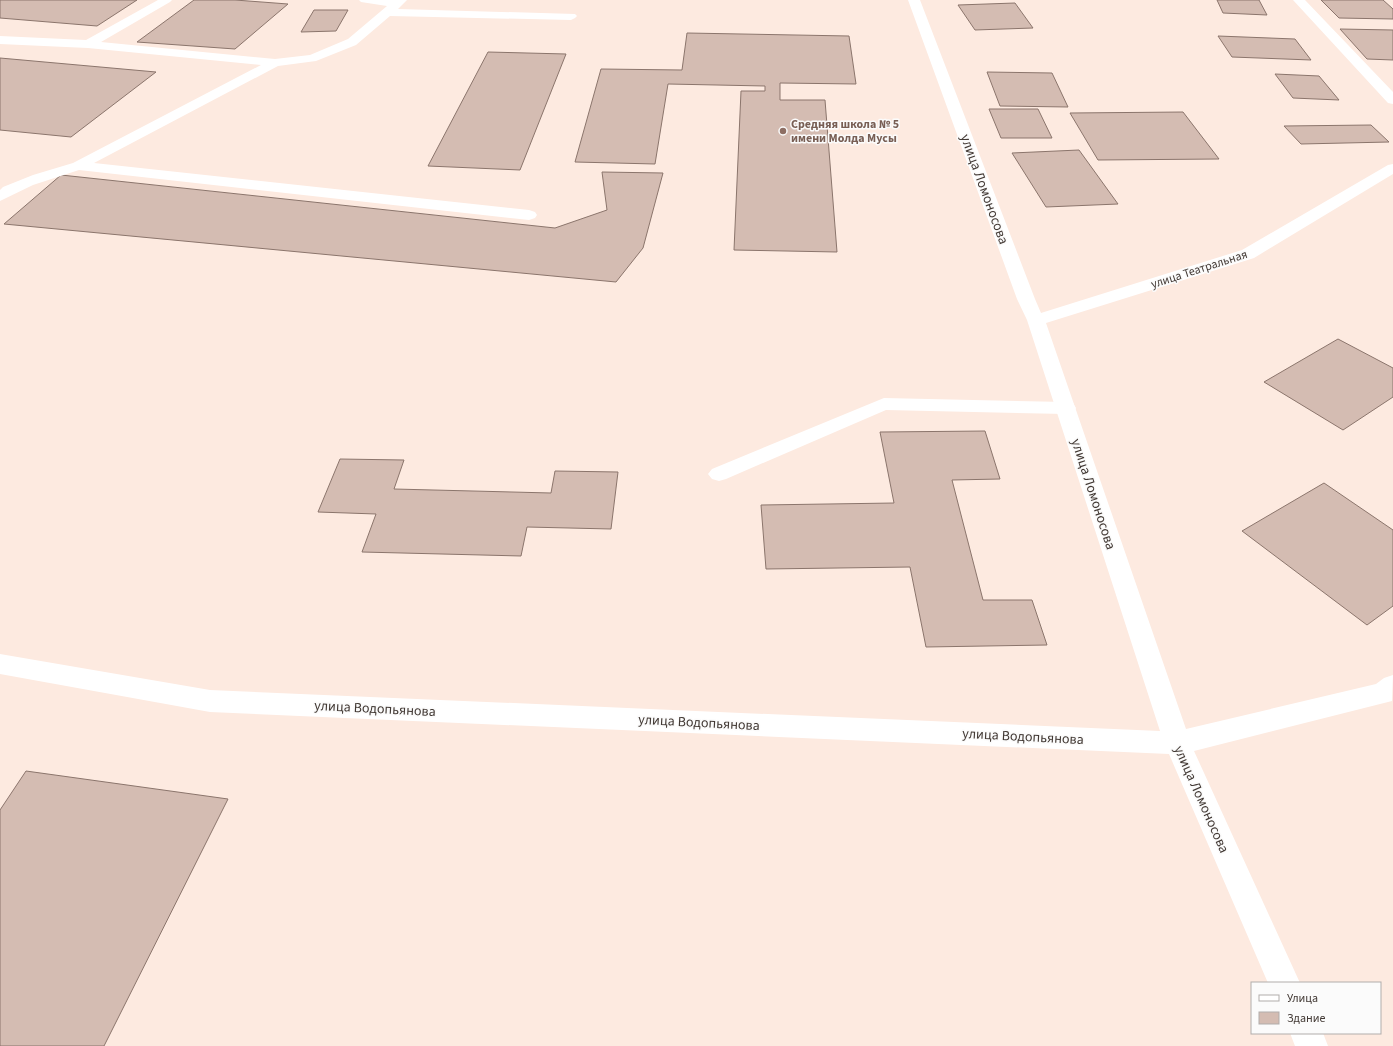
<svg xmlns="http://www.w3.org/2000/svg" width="1393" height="1046" viewBox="0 0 1393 1046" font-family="'Source Sans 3',sans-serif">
<rect width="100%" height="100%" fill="#fdeae0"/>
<!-- building -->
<path fill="#d4bcb2" stroke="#8b756c" d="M 0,0 L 137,0 L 97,26 L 0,18 Z
M 194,0 L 235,0 L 288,4 L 235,49 L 137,42 Z
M 1217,0 L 1259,0 L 1267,15 L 1223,13 Z
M 1321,0 L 1383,0 L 1393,9 L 1393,19 L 1339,18 Z
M 1015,3 L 1033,28 L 975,30 L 958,5 Z
M 314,10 L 348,10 L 336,31 L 301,32 Z
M 1340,29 L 1393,30 L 1393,60 L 1367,59 Z
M 687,33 L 849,36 L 856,84 L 780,83 L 780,100 L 825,100 L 837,252 L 734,250 L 741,91 L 765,91 L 765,86 L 668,84 L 655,164 L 575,162 L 601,69 L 682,70 Z
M 1218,36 L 1295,39 L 1311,60 L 1232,57 Z
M 488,52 L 566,54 L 520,170 L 428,166 Z
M 0,58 L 156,72 L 71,137 L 0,130 Z
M 987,72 L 1052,73 L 1068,107 L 1000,106 Z
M 1275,74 L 1319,76 L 1339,100 L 1293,98 Z
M 989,109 L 1038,109 L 1052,138 L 1001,138 Z
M 1183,112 L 1219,159 L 1098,160 L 1070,113 Z
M 1371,125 L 1389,142 L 1301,144 L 1284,126 Z
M 1079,150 L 1118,204 L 1046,207 L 1012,153 Z
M 602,172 L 663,173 L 643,248 L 616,282 L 4,224 L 61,175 L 555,228 L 607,210 Z
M 1338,339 L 1393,368 L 1393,397 L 1343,430 L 1264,382 Z
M 985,431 L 1000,479 L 952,480 L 983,600 L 1032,600 L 1047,645 L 926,647 L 910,567 L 766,569 L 761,505 L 894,503 L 880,432 Z
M 340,459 L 404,460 L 394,489 L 551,493 L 555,471 L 618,472 L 611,529 L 527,527 L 521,556 L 362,552 L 376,514 L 318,512 Z
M 1324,483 L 1393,530 L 1393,606 L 1367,625 L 1242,531 Z
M 26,771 L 228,799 L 104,1046 L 0,1046 L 0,810 Z"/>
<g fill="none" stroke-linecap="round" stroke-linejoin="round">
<!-- lane -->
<path fill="#fff" fill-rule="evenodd" d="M 158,0 L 172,0 L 170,2 L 101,42 L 275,59 L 310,55 L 348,39 L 387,6 L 361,2 L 359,0 L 407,0 L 398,9 L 575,14 L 577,16 L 575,18 L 571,20 L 390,16 L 356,45 L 316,61 L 278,66 L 94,163 L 529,210 L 535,212 L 537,215 L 535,218 L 529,220 L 79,170 L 33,185 L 0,201 L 0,190 L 3,187 L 33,175 L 73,163 L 261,65 L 88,48 L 0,44 L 0,36 L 86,40 Z
M 884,398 L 1066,402 L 1073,403 L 1076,408 L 1073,413 L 1066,414 L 886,410 L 726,479 L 719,481 L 712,479 L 708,474 L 712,469 Z"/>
<!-- street -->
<path fill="#fff" fill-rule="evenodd" d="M 908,0 L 920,0 L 1035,299 L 1041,313 L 1242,250 L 1388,165 L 1393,164 L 1393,174 L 1254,258 L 1046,323 L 1186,729 L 1376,684 L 1384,678 L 1393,675 L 1392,701 L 1194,751 L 1300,983 L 1268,983 L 1169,754 L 210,712 L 0,674 L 0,654 L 210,690 L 1160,731 L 1027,320 L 1017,299 Z
M 1293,0 L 1305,0 L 1393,92 L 1393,104 L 1388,103 Z
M 1290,1033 L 1323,1033 L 1328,1046 L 1295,1046 Z"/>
</g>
<!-- markers -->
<circle fill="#8d6e63" stroke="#fbfbfb" stroke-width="1.5" cx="783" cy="131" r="4"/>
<g text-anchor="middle" stroke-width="3" stroke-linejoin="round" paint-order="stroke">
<!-- far-education labels -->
<g font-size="12" font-weight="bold" fill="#785e54" stroke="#fbfbfb" text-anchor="start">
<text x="791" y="128">Средняя школа № 5<tspan x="791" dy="14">имени Молда Мусы</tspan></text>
</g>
<!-- far-street labels -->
<g font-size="12" fill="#423934" stroke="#fbfbfb">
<text transform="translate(1199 269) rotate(-18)" y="4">улица Театральная</text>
</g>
<!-- street labels -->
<g font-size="14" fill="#423934" stroke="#fbfbfb">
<text transform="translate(985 189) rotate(70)" y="5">улица Ломоносова</text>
<text transform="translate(1094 494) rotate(72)" y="5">улица Ломоносова</text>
<text transform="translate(375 708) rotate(3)" y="5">улица Водопьянова</text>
<text transform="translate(699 722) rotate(3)" y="5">улица Водопьянова</text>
<text transform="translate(1023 736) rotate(3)" y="5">улица Водопьянова</text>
<text transform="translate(1202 799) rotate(66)" y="5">улица Ломоносова</text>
</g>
</g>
<!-- legend -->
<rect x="1251" y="982" width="130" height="52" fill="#fbfbfb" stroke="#b1adab"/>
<rect x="1259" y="995" width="20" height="6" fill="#ffffff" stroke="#b1adab"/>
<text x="1287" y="1002" font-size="12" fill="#423934">Улица</text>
<rect x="1259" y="1012" width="20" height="12" fill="#d4bcb2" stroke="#b1adab"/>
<text x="1287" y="1022" font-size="12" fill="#423934">Здание</text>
</svg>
